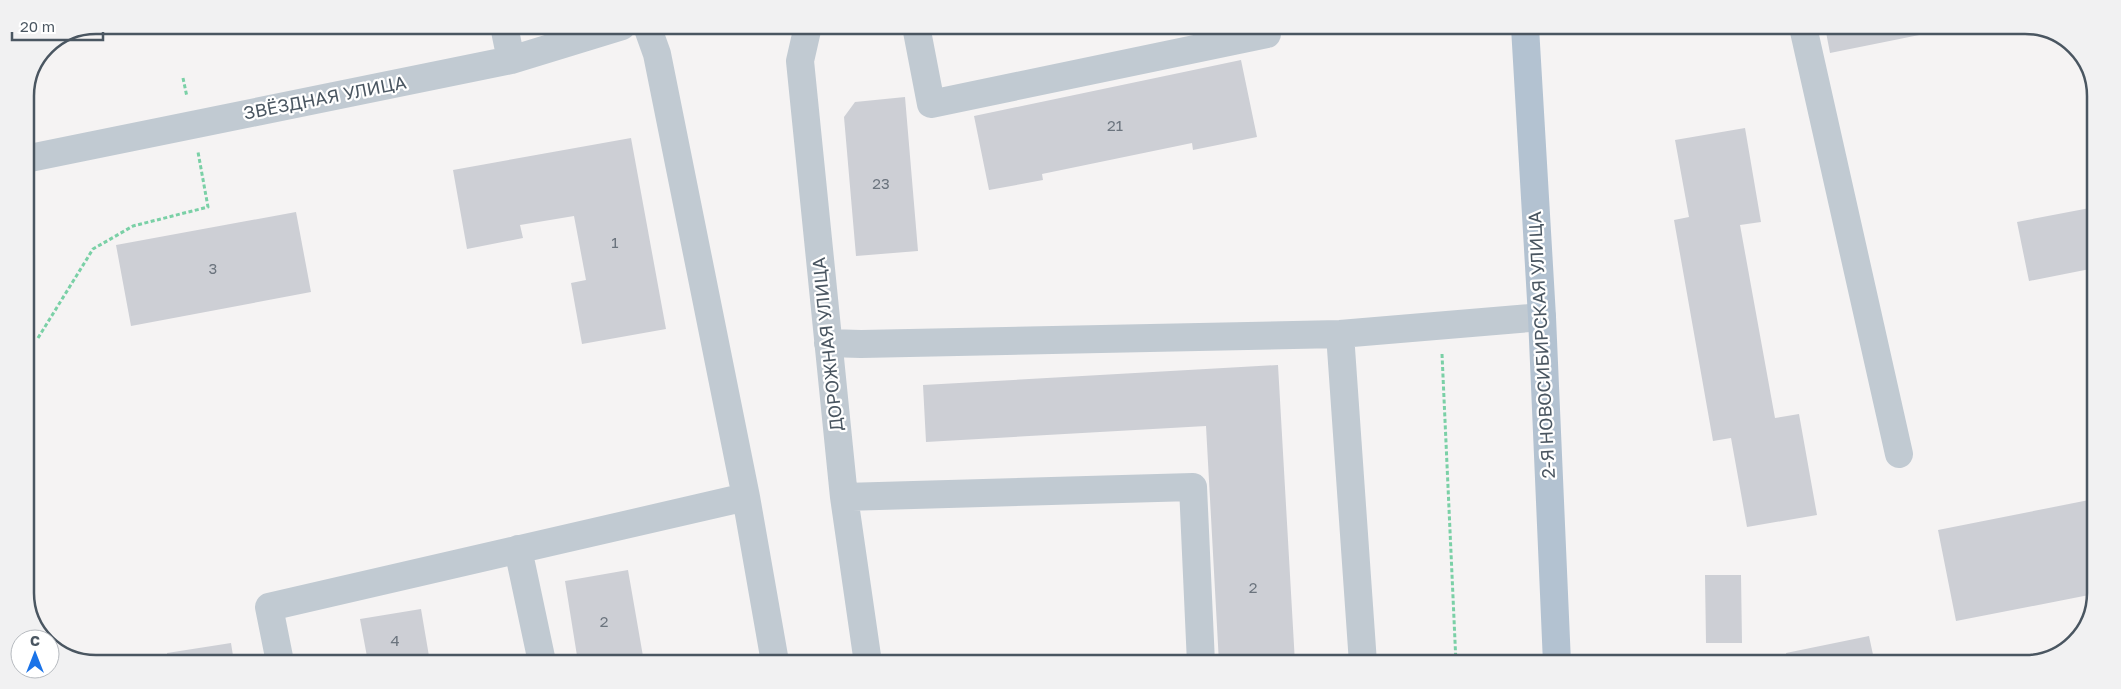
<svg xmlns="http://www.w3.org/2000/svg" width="2121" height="689" viewBox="0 0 2121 689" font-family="'Golos Text',sans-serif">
<rect width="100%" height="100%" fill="#f5f3f3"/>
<!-- building -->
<path fill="#cdcfd5" d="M 96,25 L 125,26 L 69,37 L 69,36 Z
M 1825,27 L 1954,27 L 1954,28 L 1830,53 Z
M 1241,60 L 1257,137 L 1193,150 L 1192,143 L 1042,174 L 1043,180 L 989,190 L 974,116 Z
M 905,97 L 918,251 L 856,256 L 844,117 L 855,102 Z
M 1745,128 L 1761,222 L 1740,225 L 1775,418 L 1799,414 L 1817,515 L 1747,527 L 1731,438 L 1713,441 L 1674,220 L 1689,217 L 1675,140 Z
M 631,138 L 666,329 L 582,344 L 571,283 L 586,280 L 574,216 L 520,225 L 523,238 L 467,249 L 453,170 Z
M 2095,207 L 2095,268 L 2029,281 L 2017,222 Z
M 296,212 L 311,292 L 131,326 L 116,245 Z
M 1278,365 L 1295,663 L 1219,663 L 1206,426 L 926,442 L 923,385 Z
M 2094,499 L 2094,594 L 1956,621 L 1938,530 Z
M 628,570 L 644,662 L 578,662 L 565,581 Z
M 1705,575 L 1741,575 L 1742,643 L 1706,643 Z
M 421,609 L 430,662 L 368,662 L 360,619 Z
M 1869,636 L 1875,664 L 1788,664 L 1786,653 Z
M 231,643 L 234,662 L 168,662 L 167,653 Z
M 1157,654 L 1157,663 L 1109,663 L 1108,656 Z"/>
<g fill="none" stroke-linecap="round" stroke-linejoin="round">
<!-- path -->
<path stroke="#7ad0a6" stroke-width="3" stroke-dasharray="4 2.5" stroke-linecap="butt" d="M 183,78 L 187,97
M 38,338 L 93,249 L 133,226 L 208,207 L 198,152
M 1442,354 L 1456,663"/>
<!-- minor -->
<path stroke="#c1cad2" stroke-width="28" d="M 504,26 L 511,60
M 647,26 L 657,54 L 746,497 L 775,662
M 808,26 L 800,61 L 844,497 L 868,663
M 916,26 L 931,104 L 1267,34
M 1803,27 L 1899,454
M 25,159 L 511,60 L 622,26
M 1340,334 L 1363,663
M 828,343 L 861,344 L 1340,334 L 1542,317
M 844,497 L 1193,487 L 1201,663
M 518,549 L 542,662
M 280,662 L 269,607 L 746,497"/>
<!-- major -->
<path stroke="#b3c2d1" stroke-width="28" d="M 1525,27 L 1542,317 L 1557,663"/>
</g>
<g text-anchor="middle" stroke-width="4.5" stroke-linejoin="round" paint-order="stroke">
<!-- number labels -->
<g font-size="15" fill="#6b747e">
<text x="1115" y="131">21</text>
<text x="881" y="189">23</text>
<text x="615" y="248">1</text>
<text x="213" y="274">3</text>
<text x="1253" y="593">2</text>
<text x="604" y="627">2</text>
<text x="395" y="646">4</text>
</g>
<!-- street labels -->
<g font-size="18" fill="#4a5661" stroke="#fff">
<text transform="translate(325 98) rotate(-11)" y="6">ЗВЁЗДНАЯ УЛИЦА</text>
<text transform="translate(828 344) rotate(-96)" y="6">ДОРОЖНАЯ УЛИЦА</text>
<text transform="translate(1542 345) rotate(-93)" y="6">2-Я НОВОСИБИРСКАЯ УЛИЦА</text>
</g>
</g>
<!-- crop -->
<path d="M0 0H2121V689H0ZM96 34H2025A62 62 0 0 1 2087 96V593A62 62 0 0 1 2025 655H96A62 62 0 0 1 34 593V96A62 62 0 0 1 96 34Z" fill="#f1f1f2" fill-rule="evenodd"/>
<path fill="none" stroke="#4a5661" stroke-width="2.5" d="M96 34H2025A62 62 0 0 1 2087 96V593A62 62 0 0 1 2025 655H96A62 62 0 0 1 34 593V96A62 62 0 0 1 96 34Z"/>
<!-- north arrow -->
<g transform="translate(35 654)"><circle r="24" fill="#ffffff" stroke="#b7bbc0"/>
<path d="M0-4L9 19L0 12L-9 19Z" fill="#1a73e8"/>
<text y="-8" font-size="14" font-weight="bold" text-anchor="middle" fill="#4a5661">С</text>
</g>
<!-- scale -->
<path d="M12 32v8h91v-8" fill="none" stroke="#4a5661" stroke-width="2.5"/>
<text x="20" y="32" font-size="15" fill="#4a5661" stroke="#ffffff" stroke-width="4" paint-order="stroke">20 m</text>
</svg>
